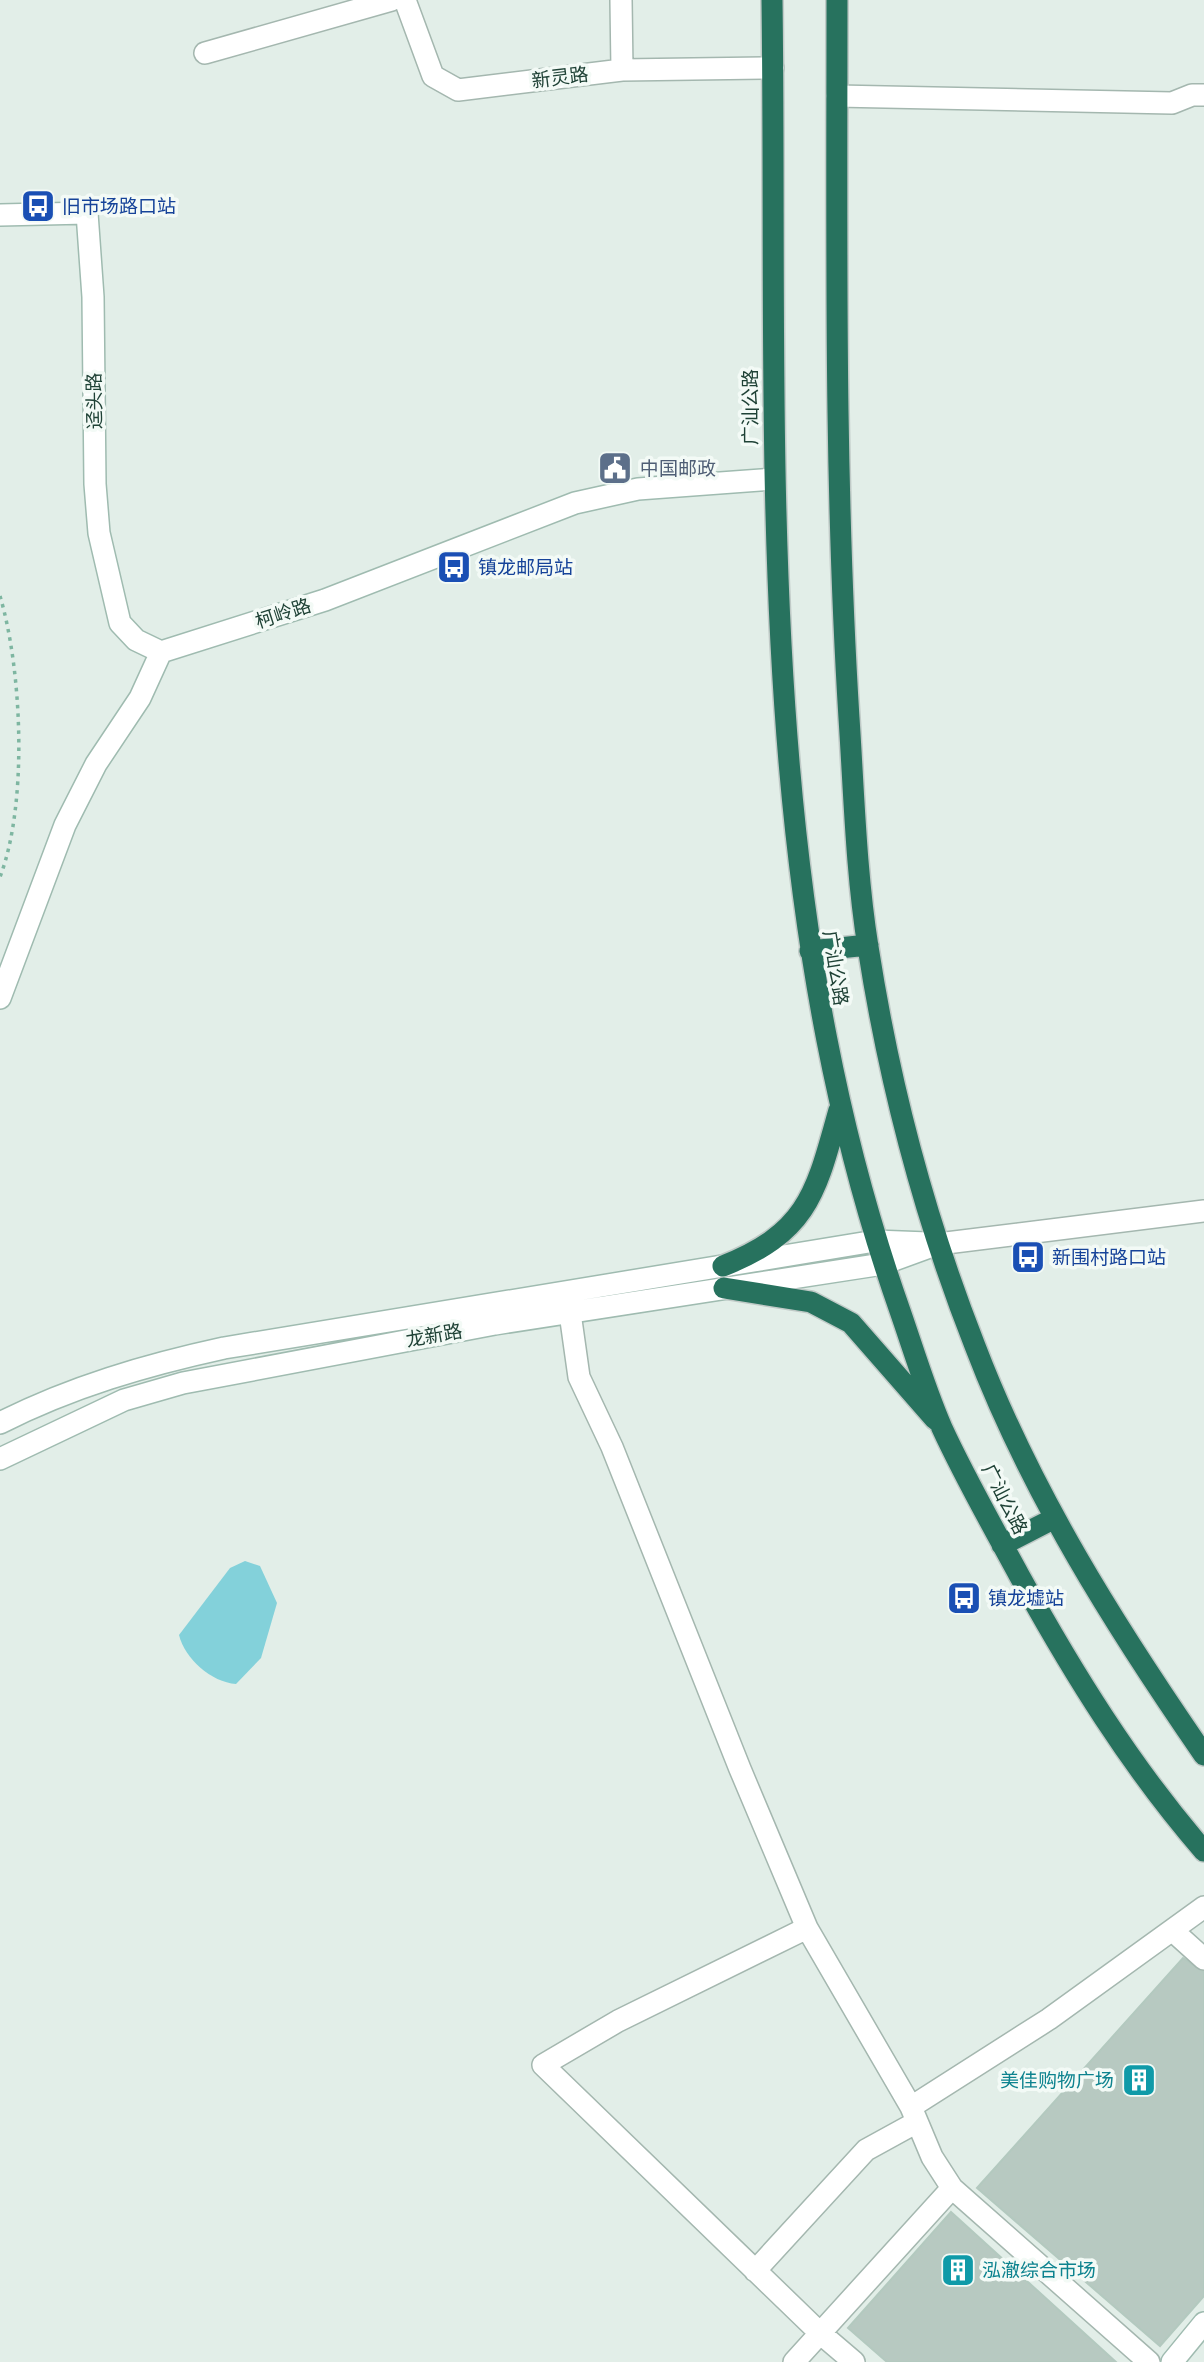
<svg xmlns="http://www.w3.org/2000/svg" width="1204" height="2362" viewBox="0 0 1204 2362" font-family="'DejaVu Sans','Noto Sans SC',sans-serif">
<rect width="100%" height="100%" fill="#e2eee8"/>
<!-- water -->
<path fill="#83d1da" d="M 245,1561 L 260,1566 L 277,1603 L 261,1658 L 236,1684 C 211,1682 185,1659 179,1635 L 230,1568 Z"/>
<!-- building -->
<path fill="#b7c9c1" stroke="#b3c9bf" stroke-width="2" d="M 1183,1958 L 1204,1972 L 1204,2296 L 1160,2346 L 977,2188 Z
M 951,2212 L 1116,2362 L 887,2362 L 848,2328 Z"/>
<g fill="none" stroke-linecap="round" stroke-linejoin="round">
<!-- street casing -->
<g stroke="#a4b7af" stroke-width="24">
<path id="street" d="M 405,0 L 433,76 L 458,90 L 622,70 L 773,68
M 621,0 L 622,70
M 205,53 L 392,0
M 837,96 L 1172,103 L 1192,95 L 1204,95
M 938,1244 L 1204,1211
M 570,1313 L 579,1377 L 612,1447 L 740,1769 L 807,1928 L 911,2107
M 807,1928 L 618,2021 L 543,2065 L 820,2333 L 854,2362
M 1173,1931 L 1204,1959
M 755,2271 L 866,2150 L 917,2122
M 794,2362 L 952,2188
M 1149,2362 L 952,2188 L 932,2157 L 911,2107 L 1049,2019 L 1204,1907"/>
</g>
<!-- secondary casing -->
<g stroke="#9fbbb0" stroke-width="24">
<path id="secondary" d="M 0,215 L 87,213 L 93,297 L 95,484 L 99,533 L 120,623 L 136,640 L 161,652
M 0,998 L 65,825 L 96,764 L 140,698 L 161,652 L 325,600 L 575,503 L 638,489 L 773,479
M 0,1423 C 71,1387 146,1365 224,1348 L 875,1241 L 928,1243
M 0,1459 L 124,1400 L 183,1383 L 495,1324 L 883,1264 L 938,1244
M 1172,2362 L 1204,2323"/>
</g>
<!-- highway casing -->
<g stroke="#c0cac7" stroke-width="24">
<path id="highway" d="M 772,0 C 778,442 750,883 899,1308 C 913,1348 925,1389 942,1428 C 965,1478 993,1527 1019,1575 C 1073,1673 1131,1767 1204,1851
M 837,0 C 837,239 834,479 849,718 C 854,794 856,872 868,947 C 889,1082 925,1219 975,1346 C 1031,1493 1115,1626 1204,1755
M 810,951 L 868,945
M 723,1266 C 809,1232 816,1192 839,1110
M 724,1288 L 811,1302 L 851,1323 L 935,1419
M 1002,1545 L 1055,1518"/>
</g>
<!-- path -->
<path stroke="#7eb6a1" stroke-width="3.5" stroke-dasharray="3.5 5" stroke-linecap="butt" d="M 0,596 C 22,670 28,804 0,877"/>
<!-- street -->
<use href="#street" stroke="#fff" stroke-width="21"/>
<!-- secondary -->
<use href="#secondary" stroke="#fff" stroke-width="21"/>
<!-- highway -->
<use href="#highway" stroke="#27725e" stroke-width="21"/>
</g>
<!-- icons -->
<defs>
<g id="bus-square" transform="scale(1.75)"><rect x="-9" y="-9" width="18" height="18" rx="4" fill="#1a4fb4" stroke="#f3faf6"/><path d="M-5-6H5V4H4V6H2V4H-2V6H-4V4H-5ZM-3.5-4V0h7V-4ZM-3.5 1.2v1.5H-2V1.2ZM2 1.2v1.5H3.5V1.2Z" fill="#fff"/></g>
<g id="civic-square" transform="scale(1.75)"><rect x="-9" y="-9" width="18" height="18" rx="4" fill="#5c6f8a" stroke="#f3faf6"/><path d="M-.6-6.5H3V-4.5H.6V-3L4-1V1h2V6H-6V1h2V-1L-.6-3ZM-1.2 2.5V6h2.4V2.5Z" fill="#fff"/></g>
<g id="building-square" transform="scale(1.75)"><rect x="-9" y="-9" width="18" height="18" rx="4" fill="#0f9aa8" stroke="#f3faf6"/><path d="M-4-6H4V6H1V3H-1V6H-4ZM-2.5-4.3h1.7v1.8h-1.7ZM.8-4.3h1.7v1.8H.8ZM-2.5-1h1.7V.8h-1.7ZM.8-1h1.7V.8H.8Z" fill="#fff"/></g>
</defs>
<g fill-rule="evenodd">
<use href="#bus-square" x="38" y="206"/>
<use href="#civic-square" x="615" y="468"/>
<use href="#bus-square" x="454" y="567"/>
<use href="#bus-square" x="1028" y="1257"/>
<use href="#bus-square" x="964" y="1598"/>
<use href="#building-square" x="1139" y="2080"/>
<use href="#building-square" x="958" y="2270"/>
</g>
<g text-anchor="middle" stroke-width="7" stroke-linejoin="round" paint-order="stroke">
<!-- street labels -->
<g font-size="19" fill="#1f4236" stroke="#f3faf6">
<text transform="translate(560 77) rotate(-7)" y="7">新灵路</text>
<text transform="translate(94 401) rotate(-91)" y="7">迳头路</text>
<text transform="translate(750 407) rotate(-90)" y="7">广汕公路</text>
<text transform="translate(283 613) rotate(-18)" y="7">柯岭路</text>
<text transform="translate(836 968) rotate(81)" y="7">广汕公路</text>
<text transform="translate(434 1335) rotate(-10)" y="7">龙新路</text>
<text transform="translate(1005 1499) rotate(63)" y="7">广汕公路</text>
</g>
<!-- transit labels -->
<g font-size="19" fill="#164399" stroke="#f3faf6" text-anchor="start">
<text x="62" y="213">旧市场路口站</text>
<text x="478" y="574">镇龙邮局站</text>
<text x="1052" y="1264">新围村路口站</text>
<text x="988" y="1605">镇龙墟站</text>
</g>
<!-- service labels -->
<g font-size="19" fill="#4e5e75" stroke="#f3faf6" text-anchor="start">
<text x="640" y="475">中国邮政</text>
</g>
<!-- culture labels -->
<g font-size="19" fill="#0d838f" stroke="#f3faf6" text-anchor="end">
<text x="1114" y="2087">美佳购物广场</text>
<text x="982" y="2277" text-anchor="start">泓澈综合市场</text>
</g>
</g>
</svg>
